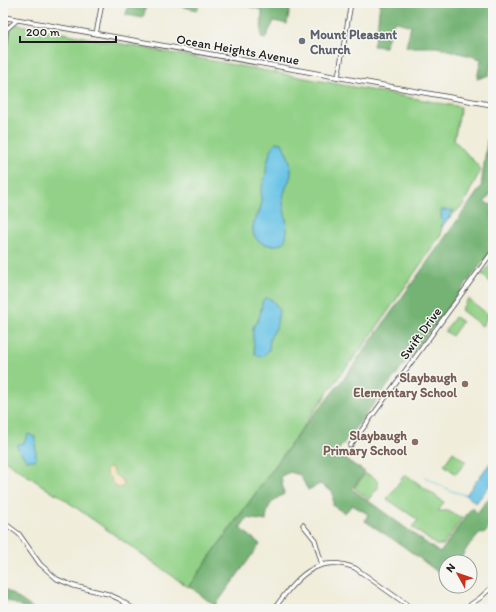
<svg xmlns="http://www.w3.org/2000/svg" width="496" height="612" viewBox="0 0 496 612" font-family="Itim,sans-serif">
<rect width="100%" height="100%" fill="#f6f6f2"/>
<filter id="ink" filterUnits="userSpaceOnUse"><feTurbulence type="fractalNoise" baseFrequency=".025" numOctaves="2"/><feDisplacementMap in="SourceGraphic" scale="8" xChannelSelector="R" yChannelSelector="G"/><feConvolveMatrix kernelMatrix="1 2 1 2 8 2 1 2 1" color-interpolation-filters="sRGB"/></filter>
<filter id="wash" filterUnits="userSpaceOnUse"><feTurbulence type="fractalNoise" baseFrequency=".012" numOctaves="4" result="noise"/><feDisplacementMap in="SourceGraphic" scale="16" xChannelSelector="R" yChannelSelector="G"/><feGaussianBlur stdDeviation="0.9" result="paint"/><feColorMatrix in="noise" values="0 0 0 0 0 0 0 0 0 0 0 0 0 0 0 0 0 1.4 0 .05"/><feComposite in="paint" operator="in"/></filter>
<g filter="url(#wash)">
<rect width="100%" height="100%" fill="#f0eddb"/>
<!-- green -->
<path fill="#92d187" stroke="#577652" d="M 3,22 L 461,107 L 454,140 L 481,169 L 463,205 L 442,225 L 441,235 L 366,343 L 341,374 L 188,587 L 68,502 L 56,493 L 56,495 L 3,459 Z
M 493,261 L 493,284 L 482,275 Z
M 468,299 L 489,315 L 482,326 L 461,310 Z
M 455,317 L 462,322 L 452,336 L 445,331 Z
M 453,452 L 466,462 L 456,474 L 444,465 Z
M 365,474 C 374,477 378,478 378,488 L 369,499 L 354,488 Z
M 405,474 L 444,502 L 438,511 L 448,511 L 462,518 L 443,545 L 436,545 L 412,527 L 418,520 L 387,499 Z"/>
<!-- forest -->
<path fill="#75b374" stroke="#486848" d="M 128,3 L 147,3 L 143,18 L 126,15 Z
M 177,3 L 200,3 L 197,10 L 176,5 Z
M 234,3 L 291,3 L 287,24 L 274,21 L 265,39 L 261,38 L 262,10 Z
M 380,3 L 493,3 L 493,56 L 489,75 L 477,79 L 481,59 L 437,47 L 406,47 L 411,26 L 394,21 L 385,47 L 373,46 L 377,30 Z
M 488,135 L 493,136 L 493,163 L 491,164 L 493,174 L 493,191 L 485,201 L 488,204 L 493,205 L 493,249 L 336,453 L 365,472 L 352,489 L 440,553 L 472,507 L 477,513 L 493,493 L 493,523 L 484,534 L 481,532 L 470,545 L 469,545 L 459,561 L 460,562 L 446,562 L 446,578 L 403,546 L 365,521 L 368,514 L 352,505 L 345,513 L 333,506 L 333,492 L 320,484 L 308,490 L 300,475 L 290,472 L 281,476 L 284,494 C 271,501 267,506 266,521 L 247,518 L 240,528 L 260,544 L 215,606 L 189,586 L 302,429 L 345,377 L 481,187 Z
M 3,588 L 34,609 C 23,609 13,602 3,599 Z"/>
<!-- sand -->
<path fill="#eeda9e" stroke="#857b5d" d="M 109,467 L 111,467 L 116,476 L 122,479 L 124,485 L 123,487 L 119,488 L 113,485 L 111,479 L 106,474 L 106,470 Z"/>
<!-- water -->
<path fill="#68c3e6" stroke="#427081" d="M 276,142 L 282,143 C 286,152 291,160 291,170 C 292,180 283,189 283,200 C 283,213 292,231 283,243 C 271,249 250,243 253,226 C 254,219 260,213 261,206 C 262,201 260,196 261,191 C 262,185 265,179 266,173 C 267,163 269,150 276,142 Z
M 448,209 L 450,211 L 454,210 L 442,227 L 441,212 L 442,210 L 446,210 Z
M 265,298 L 271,299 L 277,306 L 279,311 L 276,328 L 270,338 L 269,350 L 262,357 C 261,357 257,356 256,355 C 254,353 252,333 253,328 C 254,324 258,322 259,318 C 261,312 261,306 263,300 Z
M 28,434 L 35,437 L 36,457 L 35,460 L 26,460 L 17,447 L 18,444 L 24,443 Z
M 493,459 L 493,481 L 476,503 L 466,495 Z"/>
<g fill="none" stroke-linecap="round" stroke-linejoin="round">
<!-- stream -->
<path stroke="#68c3e6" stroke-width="1" d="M 425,477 L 451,491 L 466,495"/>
</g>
</g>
<g filter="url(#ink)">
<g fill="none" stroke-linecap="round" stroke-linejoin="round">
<!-- minor casing -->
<g stroke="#3c3b39" stroke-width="5">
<path id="minor" d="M 3,18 C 10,26 4,45 3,56
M 7,29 L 17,20
M 96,34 L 102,3
M 338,77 L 351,3
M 350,446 L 493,251
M 3,522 L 19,534 L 40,564 L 57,579 L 74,586 L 108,594 L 119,599 L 134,609
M 303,525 L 315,540 L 322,565
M 274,609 C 295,580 316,552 355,568 L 413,609
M 464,609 L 480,598 L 493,586"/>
</g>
<!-- major casing -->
<g stroke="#3c3b39" stroke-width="5.5">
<path id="major" d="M 3,17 L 493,105"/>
</g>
<!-- minor -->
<use href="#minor" stroke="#fff" stroke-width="3.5"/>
<!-- major -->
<use href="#major" stroke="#fff" stroke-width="4"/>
</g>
</g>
<!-- markers -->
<circle fill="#6b7280" stroke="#f6f6f2" stroke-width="1.5" cx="302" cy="41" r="4"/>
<g fill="#8d6e63" stroke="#f6f6f2" stroke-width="1.5">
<circle cx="465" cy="384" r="4"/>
<circle cx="415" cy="442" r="4"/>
</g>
<g text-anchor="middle" stroke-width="3" stroke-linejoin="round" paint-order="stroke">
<!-- worship labels -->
<g font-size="13" font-weight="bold" fill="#5b616d" stroke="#f6f6f2" text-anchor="start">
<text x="310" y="39">Mount Pleasant<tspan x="310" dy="15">Church</tspan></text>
</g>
<!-- street labels -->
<g font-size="13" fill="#1c1c1c" stroke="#f6f6f2">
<text transform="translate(238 49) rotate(10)" y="5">Ocean Heights Avenue</text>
<text transform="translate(420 333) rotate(-54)" y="5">Swift Drive</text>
</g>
<!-- education labels -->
<g font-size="13" font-weight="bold" fill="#785e54" stroke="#f6f6f2" text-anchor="end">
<text x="457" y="382">Slaybaugh<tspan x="457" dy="15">Elementary School</tspan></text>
<text x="407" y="440">Slaybaugh<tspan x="407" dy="15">Primary School</tspan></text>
</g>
</g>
<!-- margin -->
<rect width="496" height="612" fill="none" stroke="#f6f6f2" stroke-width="16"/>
<!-- north arrow -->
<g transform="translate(458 574) rotate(310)"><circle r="19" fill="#f6f6f2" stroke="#9f9f9c"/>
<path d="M0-3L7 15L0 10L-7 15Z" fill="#c8321e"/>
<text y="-6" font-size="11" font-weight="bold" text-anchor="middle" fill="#1c1c1c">N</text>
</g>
<!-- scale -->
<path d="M20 36v6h96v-6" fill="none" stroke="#1c1c1c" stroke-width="2"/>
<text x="26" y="36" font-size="12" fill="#1c1c1c" stroke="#f6f6f2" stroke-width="3" paint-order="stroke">200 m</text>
</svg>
